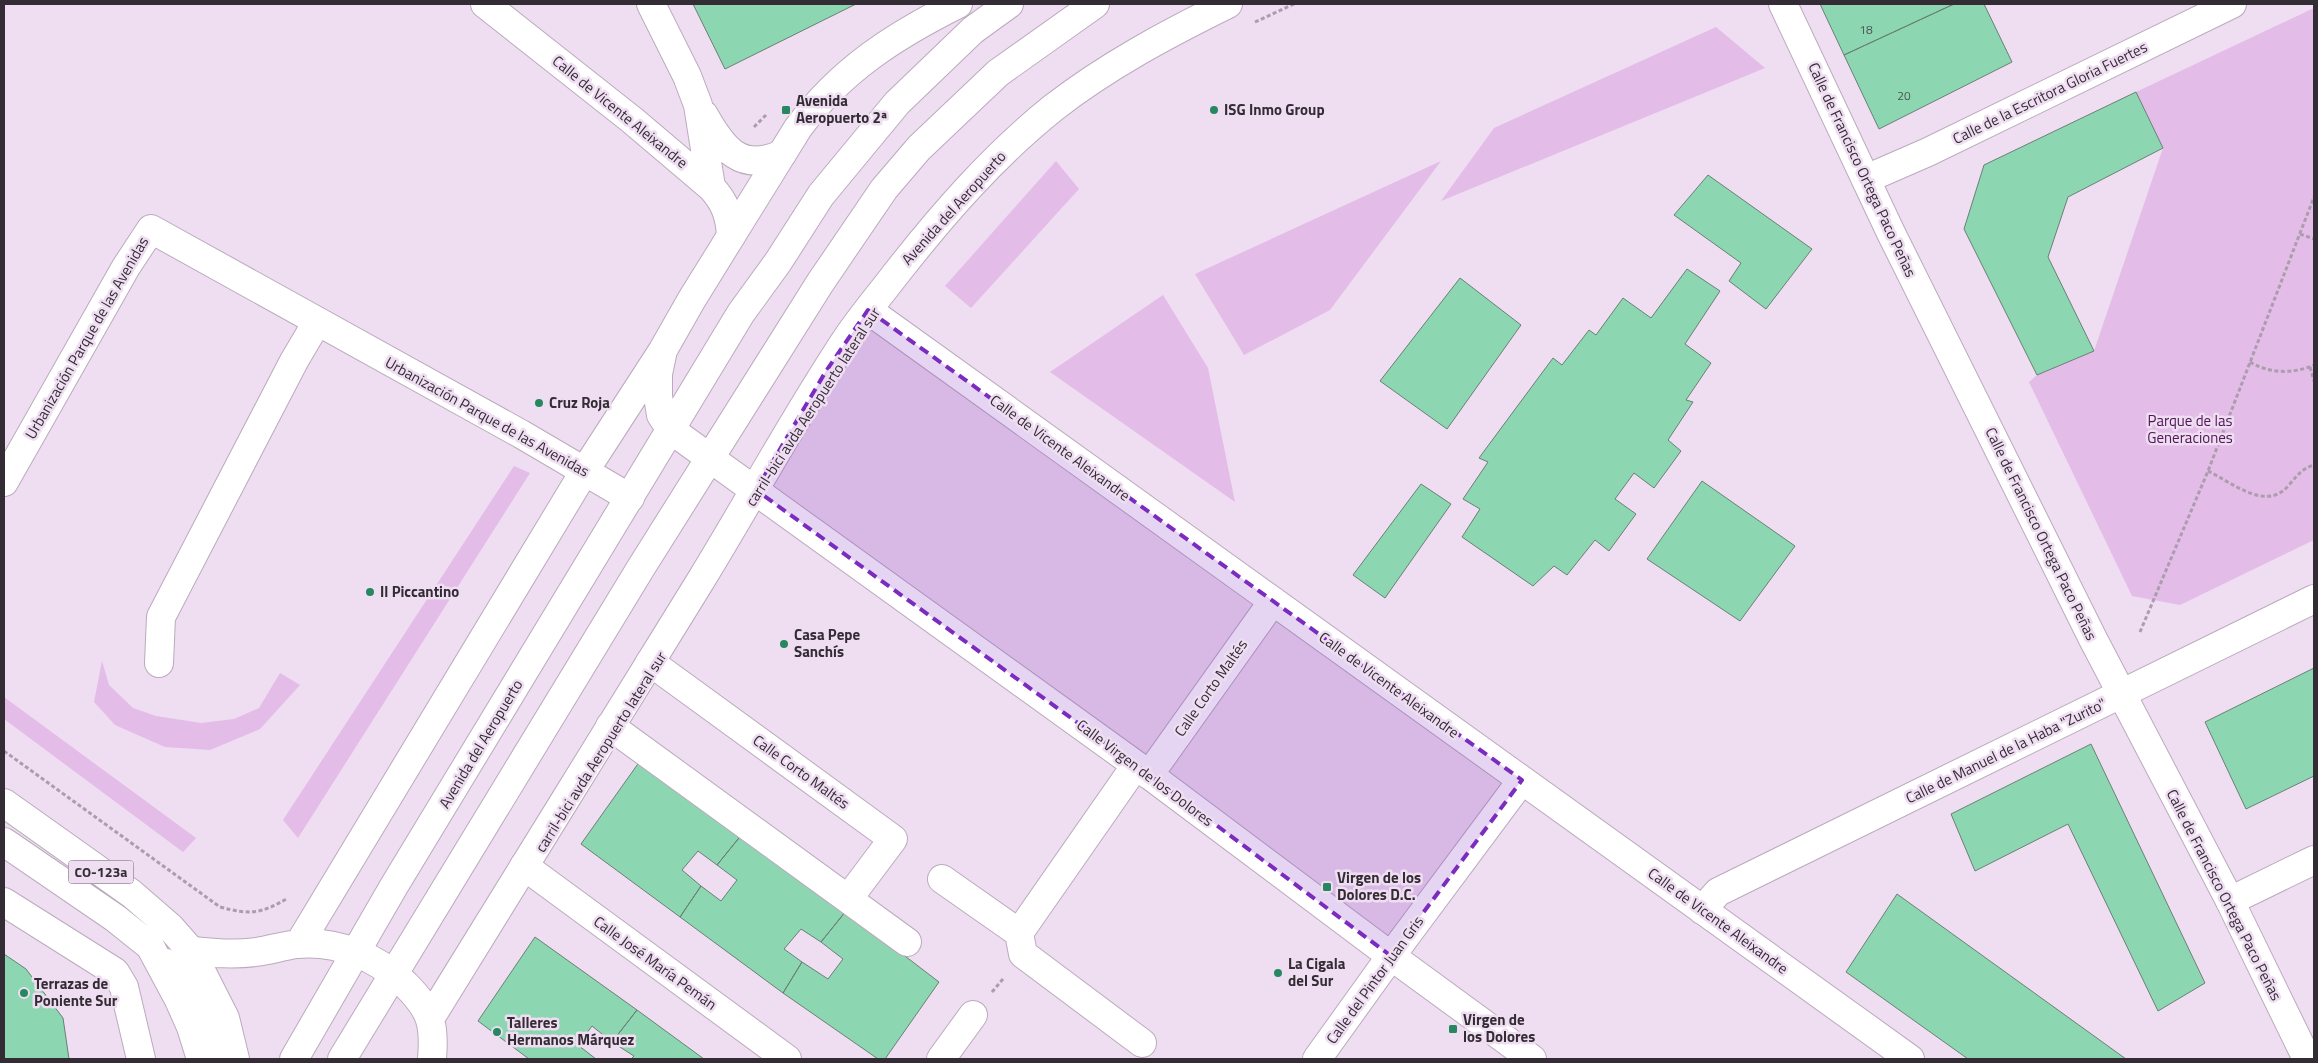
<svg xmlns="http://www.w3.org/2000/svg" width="2318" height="1063" viewBox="0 0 2318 1063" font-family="'Titillium Web',sans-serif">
<rect width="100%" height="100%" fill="#efddf1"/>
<!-- green -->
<path fill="#e3bce8" d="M 2314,8 L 2314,540 L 2180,605 L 2132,596 L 2029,382 L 2037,375 L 2094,351 L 2163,148 L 2136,92 Z
M 1716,27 L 1765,68 L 1441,201 L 1494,128 Z
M 1056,161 L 1079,189 L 971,308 L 945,286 Z
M 1441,161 L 1330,310 L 1244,355 L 1195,274 Z
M 1163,295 L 1208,368 L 1235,502 L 1050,372 Z
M 514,466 L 530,473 L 298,838 L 283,820 Z
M 102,661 L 109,685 L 133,708 L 156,716 L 201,723 L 234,719 L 259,708 L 280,673 L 300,685 L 260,729 L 210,750 L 165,747 L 115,725 L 94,702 Z
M 4,697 L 196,838 L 183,852 L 4,719 Z"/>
<!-- building -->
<path fill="#8dd6b2" stroke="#698074" d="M 693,4 L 856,4 L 725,69 Z
M 1820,4 L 1954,4 L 1844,55 Z
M 1954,4 L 1984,4 L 2012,62 L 1879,129 L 1844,55 Z
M 2136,92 L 2163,148 L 2068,197 L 2048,257 L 2094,351 L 2037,375 L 1964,229 L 1984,165 Z
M 1708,175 L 1812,249 L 1766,309 L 1729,281 L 1741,263 L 1674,215 Z
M 1687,269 L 1720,291 L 1685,344 L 1711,363 L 1686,400 L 1693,402 L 1668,440 L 1681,451 L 1654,488 L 1634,473 L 1615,499 L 1636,514 L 1609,551 L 1595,540 L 1567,575 L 1554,566 L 1533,586 L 1462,537 L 1480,509 L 1463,499 L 1488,462 L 1479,458 L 1553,358 L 1562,365 L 1589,330 L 1596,335 L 1623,298 L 1651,318 Z
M 1460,278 L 1521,325 L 1447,429 L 1380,381 Z
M 1702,481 L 1795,546 L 1740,621 L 1647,559 Z
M 1421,484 L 1451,504 L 1385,598 L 1353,575 Z
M 2314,668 L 2314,776 L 2246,809 L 2205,722 Z
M 2091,744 L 2205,983 L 2158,1011 L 2068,824 L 1975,871 L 1951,814 Z
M 640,761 L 743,833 L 717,865 L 698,851 L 682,870 L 701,886 L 680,917 L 581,844 Z
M 743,833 L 846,911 L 821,942 L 801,929 L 784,949 L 802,962 L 783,993 L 680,917 L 701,886 L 721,901 L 737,880 L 717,865 Z
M 1897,894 L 2126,1059 L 1968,1059 L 1846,972 Z
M 846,911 L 939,982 L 885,1059 L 878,1059 L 783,993 L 802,962 L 828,979 L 843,959 L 821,942 Z
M 535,937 L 637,1010 L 612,1042 L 592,1026 L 578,1045 L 596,1059 L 529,1059 L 478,1021 Z
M 4,954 L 26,969 L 63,1018 L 69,1059 L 4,1059 Z
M 637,1010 L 704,1059 L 631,1059 L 634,1056 L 612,1042 Z"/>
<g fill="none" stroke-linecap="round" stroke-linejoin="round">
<!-- street casing -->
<g stroke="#bbaabd" stroke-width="30">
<path id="street" d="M 485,4 L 632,120 L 711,187 C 725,202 730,216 731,236
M 651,4 L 687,76 L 698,105 L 711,187
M 704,115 C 723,149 741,173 782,154
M 1866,179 L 1928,152 L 2232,4
M 868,310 L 1910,1059
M 671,430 L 1136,765 L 1391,956 L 1532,1059
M 4,482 L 126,267 L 151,229 L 521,434 L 630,498
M 650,662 L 893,839 L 848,899
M 159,663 L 161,617 L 294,361 L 317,322
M 610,726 L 907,942
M 1136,765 L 1019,933 L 1023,954 L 1142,1043
M 1149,775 L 1273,601
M 524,866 L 787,1059
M 942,879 L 1019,933
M 2230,901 L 2314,860
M 1702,910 L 1718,892 L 2314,599
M 941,1059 L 973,1015
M 1317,1059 L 1391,956 L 1522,780"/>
</g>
<!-- secondary casing -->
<g stroke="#bbaabd" stroke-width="30">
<path id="secondary" d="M 1783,4 L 1891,233 L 2093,639 L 2230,901 L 2307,1059
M 671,430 L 661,415 L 658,396 L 658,374 L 663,350 L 692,299 L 798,128 C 841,70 894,36 958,4
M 4,902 L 115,972 L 124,987 L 141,1059
M 299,944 L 584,472 L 663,350
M 191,951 C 212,953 234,955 256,952 C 270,950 283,946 297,944 C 338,940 376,957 405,984 C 431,1010 435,1023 432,1059
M 166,963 C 196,993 207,1019 216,1059
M 431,1017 C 521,871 611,726 701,580 C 750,500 795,416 847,338 C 862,316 879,296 895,275 C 942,215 993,156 1053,108 C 1107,66 1167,34 1228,4"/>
</g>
<!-- primary casing -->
<g stroke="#bbaabd" stroke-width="30">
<path id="primary" d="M 4,803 L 132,894 L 170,927 L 191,951 L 225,1018 L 235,1059
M 4,842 L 115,918 L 150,946 L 179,1000 L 191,1027 L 201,1059
M 294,1059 L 394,886 L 741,313 L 778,262 L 821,195 L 897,103 L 973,30 L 1009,4
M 342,1059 L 642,566 L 820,283 L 884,189 L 919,148 L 998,73 L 1095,4"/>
</g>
<!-- path -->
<path stroke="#ab9dad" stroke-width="3" stroke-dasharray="4 2.5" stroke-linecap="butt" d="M 1255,22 L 1294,4
M 754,127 L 767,114
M 2300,234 L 2314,239
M 2250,362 C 2270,374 2294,374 2314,365
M 2310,367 L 2314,381
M 2208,471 C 2231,482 2266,512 2288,486 C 2296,477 2302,468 2314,465
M 2140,632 L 2208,471 L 2314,197
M 4,751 L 220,907 C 250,915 261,914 288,898
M 992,992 L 1003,979"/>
<!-- street -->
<use href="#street" stroke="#fff" stroke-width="28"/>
<!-- secondary -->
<use href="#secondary" stroke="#fff" stroke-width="28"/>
<!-- primary -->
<use href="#primary" stroke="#fff" stroke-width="28"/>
</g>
<!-- marked area -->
<path fill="#7b2cbf" fill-opacity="0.2" stroke="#7b2cbf" stroke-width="4" stroke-dasharray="10 6" stroke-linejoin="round" d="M 868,310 L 1522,780 L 1391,956 L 1136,765 L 756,490 L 826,371 Z"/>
<!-- markers -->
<g fill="#268760" stroke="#efddf1" stroke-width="2">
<rect x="781" y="105" width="10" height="10" rx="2.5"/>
<circle cx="1214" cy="110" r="5"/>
<circle cx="539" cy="403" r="5"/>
<circle cx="370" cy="592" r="5"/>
<circle cx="784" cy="644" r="5"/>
<rect x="1322" y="882" width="10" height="10" rx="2.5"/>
<circle cx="1278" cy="973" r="5"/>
<circle cx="24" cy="993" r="5"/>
<rect x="1448" y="1024" width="10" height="10" rx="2.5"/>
<circle cx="497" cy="1032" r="5"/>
</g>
<g text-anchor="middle" stroke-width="5" stroke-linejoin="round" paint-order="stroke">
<!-- number labels -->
<g font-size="12" fill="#4a5654">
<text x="1866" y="34">18</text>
<text x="1904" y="100">20</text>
</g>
<!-- shield labels -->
<rect fill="#efddf1" stroke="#6b616d" stroke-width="1" x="68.5" y="860.5" width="65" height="23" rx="4"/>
<g font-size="14" font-weight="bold" fill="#332c34">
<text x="101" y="877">CO-123a</text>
</g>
<!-- street labels -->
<g font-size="15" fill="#332c34" stroke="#efddf1">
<text transform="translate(2050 93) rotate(-26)" y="5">Calle de la Escritora Gloria Fuertes</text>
<text transform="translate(620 112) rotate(39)" y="5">Calle de Vicente Aleixandre</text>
<text transform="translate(1862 170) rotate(65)" y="5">Calle de Francisco Ortega Paco Peñas</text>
<text transform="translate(954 208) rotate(-48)" y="5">Avenida del Aeropuerto</text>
<text transform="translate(87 338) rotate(-60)" y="5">Urbanización Parque de las Avenidas</text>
<text transform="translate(813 407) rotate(-57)" y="5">carril-bici avda Aeropuerto lateral sur</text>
<text transform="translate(487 417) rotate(29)" y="5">Urbanización Parque de las Avenidas</text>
<text transform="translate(1060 448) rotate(36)" y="5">Calle de Vicente Aleixandre</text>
<text transform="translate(2041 534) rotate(64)" y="5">Calle de Francisco Ortega Paco Peñas</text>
<text transform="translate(1389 685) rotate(36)" y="5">Calle de Vicente Aleixandre</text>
<text transform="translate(1211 688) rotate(-55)" y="5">Calle Corto Maltés</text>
<text transform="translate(481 744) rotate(-59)" y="5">Avenida del Aeropuerto</text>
<text transform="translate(2006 751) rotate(-26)" y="5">Calle de Manuel de la Haba "Zurito"</text>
<text transform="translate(601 752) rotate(-58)" y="5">carril-bici avda Aeropuerto lateral sur</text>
<text transform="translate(801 772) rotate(36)" y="5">Calle Corto Maltés</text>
<text transform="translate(1145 773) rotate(37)" y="5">Calle Virgen de los Dolores</text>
<text transform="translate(2224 895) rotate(63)" y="5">Calle de Francisco Ortega Paco Peñas</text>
<text transform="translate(1718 921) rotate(36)" y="5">Calle de Vicente Aleixandre</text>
<text transform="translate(655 963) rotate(36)" y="5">Calle José María Pemán</text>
<text transform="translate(1375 980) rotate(-54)" y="5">Calle del Pintor Juan Gris</text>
</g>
<!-- poi labels -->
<g font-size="15" font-weight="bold" fill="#332c34" stroke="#efddf1" text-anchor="start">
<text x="796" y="106">Avenida<tspan x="796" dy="17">Aeropuerto 2ª</tspan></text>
<text x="1224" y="115">ISG Inmo Group</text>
<text x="549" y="408">Cruz Roja</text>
<text x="380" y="597">Il Piccantino</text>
<text x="794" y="640">Casa Pepe<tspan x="794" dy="17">Sanchís</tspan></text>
<text x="1337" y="883">Virgen de los<tspan x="1337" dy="17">Dolores D.C.</tspan></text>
<text x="1288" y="969">La Cigala<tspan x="1288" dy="17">del Sur</tspan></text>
<text x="34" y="989">Terrazas de<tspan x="34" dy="17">Poniente Sur</tspan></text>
<text x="1463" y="1025">Virgen de<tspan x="1463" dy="17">los Dolores</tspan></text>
<text x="507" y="1028">Talleres<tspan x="507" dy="17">Hermanos Márquez</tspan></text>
</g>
<!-- park labels -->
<g font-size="15" fill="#4e1655" stroke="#efddf1">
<text x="2190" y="426">Parque de las<tspan x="2190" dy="17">Generaciones</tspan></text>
</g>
</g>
<!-- border -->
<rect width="2318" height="1063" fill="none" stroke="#332c34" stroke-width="10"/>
</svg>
